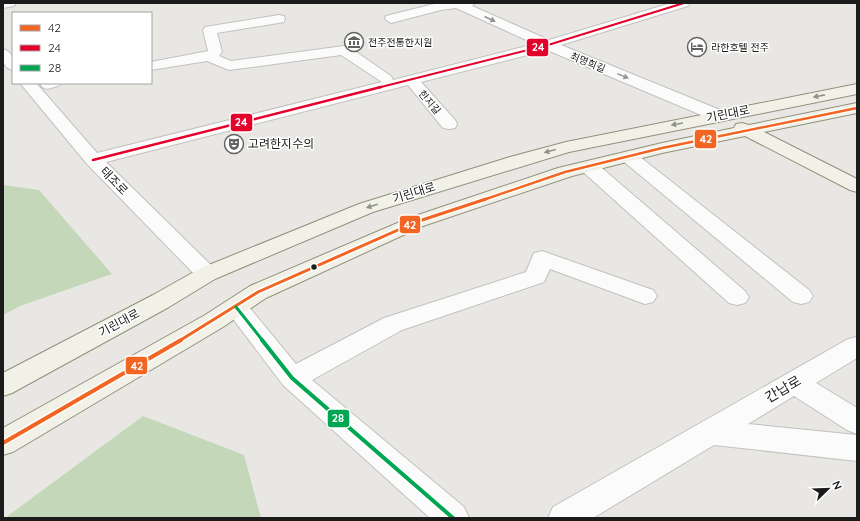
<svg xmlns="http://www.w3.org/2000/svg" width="860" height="521" viewBox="0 0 860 521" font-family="Quicksand,'Noto Sans KR',sans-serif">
<rect width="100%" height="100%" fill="#e9e7e3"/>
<!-- forest -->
<path fill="#c4d7b9" d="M 3,185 L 39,190 L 112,274 L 20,306 L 3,315 Z
M 143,416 L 244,455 L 261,518 L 5,518 Z"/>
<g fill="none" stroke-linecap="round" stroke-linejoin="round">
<!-- street casing -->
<g stroke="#c2c1bf" stroke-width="2">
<path id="street" d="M 3,3 L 16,3 L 14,6 L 3,8 Z
M 438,3 L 475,3 L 472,6 L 549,40 L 671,3 L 690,3 L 688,6 L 561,45 L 725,112 L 727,116 L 725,120 L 719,121 L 713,120 L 547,50 L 421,82 L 455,120 L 457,124 L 455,128 L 449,129 L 443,128 L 408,85 L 106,162 L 215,269 L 218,274 L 215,279 L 207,282 L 199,279 L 87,164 L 20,83 L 36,83 L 97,153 L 382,82 L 341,55 L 229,70 L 207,61 L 151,70 L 151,62 L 208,51 L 203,30 L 205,27 L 279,15 L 284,16 L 285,19 L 284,22 L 217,33 L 222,52 L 219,56 L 231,61 L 344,46 L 349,47 L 391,76 L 393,80 L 535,44 L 456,8 L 441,10 L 391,23 L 385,19 L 386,16 Z
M 3,49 C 14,52 13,61 13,70 C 2,68 3,59 3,49 Z
M 40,83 L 61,83 L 58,86 L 47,89 L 42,87 Z
M 629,152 L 635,153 L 809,290 L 813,296 L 809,302 L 801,304 L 793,302 L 623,161 L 620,157 L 623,153 Z
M 589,161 L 596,163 L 745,291 L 749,297 L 745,303 L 737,305 L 729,303 L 582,171 L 580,167 L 582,163 Z
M 542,251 L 653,290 L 657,296 L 653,302 L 645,304 L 550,269 L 544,282 L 402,330 L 312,380 L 464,507 L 469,518 L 430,518 L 283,385 L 224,307 L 228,301 L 236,299 L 244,301 L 296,364 L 384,318 L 526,272 L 534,253 Z
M 857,337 L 857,358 L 816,383 L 857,408 L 857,434 L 847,430 L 794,396 L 748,424 L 857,435 L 857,461 L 714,445 L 593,518 L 548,518 L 553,507 L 848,339 Z"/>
</g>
<!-- secondary casing -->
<g stroke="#90917c" stroke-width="2">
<path id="secondary" d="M 857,84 L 857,94 L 569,152 L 373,212 L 215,279 L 169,307 L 12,393 L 3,396 L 3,373 L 153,295 L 199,269 L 359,204 L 510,157 L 566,142 Z
M 857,103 L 857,113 L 764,132 L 857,179 L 857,192 L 850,190 L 745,136 L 662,153 L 572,176 L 423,226 L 266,298 L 223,327 L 13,452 L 3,455 L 3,428 L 205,315 L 250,286 L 409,218 L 558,168 L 662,143 L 734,128 L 736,124 L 742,123 L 749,125 Z"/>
</g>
<!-- street -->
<use href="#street" fill="#fcfbfb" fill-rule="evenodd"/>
<!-- secondary -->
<use href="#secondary" fill="#f1f1e8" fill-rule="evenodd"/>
<!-- bus-1-far2 casing -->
<g stroke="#fff" stroke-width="5">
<path id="bus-1-far2" d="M 483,200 L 565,172 L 662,148 L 857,108"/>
</g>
<!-- bus-1-far1 casing -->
<g stroke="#fff" stroke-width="6">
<path id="bus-1-far1" d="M 179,341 L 258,292 L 416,222 L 486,199"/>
</g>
<!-- bus-1 casing -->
<g stroke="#fff" stroke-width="7">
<path id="bus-1" d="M 3,443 L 181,340"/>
</g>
<!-- bus-2-far1 casing -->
<g stroke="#fff" stroke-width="4">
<path id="bus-2-far1" d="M 377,88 L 548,45 L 684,3"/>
</g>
<!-- bus-2 casing -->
<g stroke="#fff" stroke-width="5">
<path id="bus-2" d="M 93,160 L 381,87"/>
</g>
<!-- bus-3-far1 casing -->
<g stroke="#fff" stroke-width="6">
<path id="bus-3-far1" d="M 236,307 L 263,341"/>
</g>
<!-- bus-3 casing -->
<g stroke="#fff" stroke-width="7">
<path id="bus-3" d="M 262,340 L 292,378 L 453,518"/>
</g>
<!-- bus-1-far2 -->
<use href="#bus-1-far2" stroke="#f26522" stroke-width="2.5"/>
<!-- bus-1-far1 -->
<use href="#bus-1-far1" stroke="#f26522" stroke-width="3"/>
<!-- bus-1 -->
<use href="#bus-1" stroke="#f26522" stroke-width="4"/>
<!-- bus-2-far1 -->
<use href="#bus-2-far1" stroke="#e4002b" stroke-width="2"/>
<!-- bus-2 -->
<use href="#bus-2" stroke="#e4002b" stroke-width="2.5"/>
<!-- bus-3-far1 -->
<use href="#bus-3-far1" stroke="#00a651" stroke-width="3"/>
<!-- bus-3 -->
<use href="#bus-3" stroke="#00a651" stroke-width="4"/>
</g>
<!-- one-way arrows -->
<defs><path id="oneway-solid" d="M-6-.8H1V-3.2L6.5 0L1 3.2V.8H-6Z"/></defs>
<g fill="#979696">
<use href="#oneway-solid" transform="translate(490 19) rotate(24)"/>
<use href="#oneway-solid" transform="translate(623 76) rotate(22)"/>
</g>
<g fill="#91918c">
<use href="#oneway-solid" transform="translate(819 96) rotate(169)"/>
<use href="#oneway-solid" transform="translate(677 124) rotate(170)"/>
<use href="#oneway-solid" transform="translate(550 151) rotate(165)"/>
<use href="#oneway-solid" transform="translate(372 206) rotate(163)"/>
</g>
<!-- icons -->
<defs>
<g id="museum-ring" transform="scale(1)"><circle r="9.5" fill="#fff" stroke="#636261" stroke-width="1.5"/><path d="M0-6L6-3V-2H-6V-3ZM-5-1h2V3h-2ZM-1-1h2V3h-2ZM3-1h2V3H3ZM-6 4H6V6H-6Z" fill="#636261"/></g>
<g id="hotel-ring" transform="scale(1)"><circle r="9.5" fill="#fff" stroke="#636261" stroke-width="1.5"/><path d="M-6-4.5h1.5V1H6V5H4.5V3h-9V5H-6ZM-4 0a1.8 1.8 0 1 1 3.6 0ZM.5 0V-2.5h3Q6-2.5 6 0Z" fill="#636261"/></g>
<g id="theatre-ring" transform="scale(1)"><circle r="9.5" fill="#fff" stroke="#636261" stroke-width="1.5"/><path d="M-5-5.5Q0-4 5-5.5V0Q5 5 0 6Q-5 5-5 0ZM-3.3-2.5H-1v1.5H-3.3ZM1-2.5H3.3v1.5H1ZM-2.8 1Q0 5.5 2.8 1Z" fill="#636261"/></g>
</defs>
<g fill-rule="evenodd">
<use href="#museum-ring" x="354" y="42"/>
<use href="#hotel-ring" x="697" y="47"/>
<use href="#theatre-ring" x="234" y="144"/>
</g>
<!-- markers -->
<circle fill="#1b1b1b" stroke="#fff" stroke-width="1.5" cx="314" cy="267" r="3.5"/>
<g text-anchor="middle" stroke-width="3" stroke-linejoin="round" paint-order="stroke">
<!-- far-poi labels -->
<g font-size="10" fill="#1b1b1b" stroke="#fff" text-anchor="start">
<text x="368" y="46">전주전통한지원</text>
<text x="711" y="51">라한호텔 전주</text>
</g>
<!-- far-street labels -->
<g font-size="10" fill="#1b1b1b" stroke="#fff">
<text transform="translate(588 62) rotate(22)" y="4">최명희길</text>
<text transform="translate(430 102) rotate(50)" y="4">한지길</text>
</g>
<!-- street labels -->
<g font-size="12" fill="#1b1b1b" stroke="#fff">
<text transform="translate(728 114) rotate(-11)" y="4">기린대로</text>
<text transform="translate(114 181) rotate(46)" y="4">태조로</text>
<text transform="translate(414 193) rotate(-17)" y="4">기린대로</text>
<text transform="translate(119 323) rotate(-28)" y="4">기린대로</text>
</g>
<!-- poi labels -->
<g font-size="12" fill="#1b1b1b" stroke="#fff" text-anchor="start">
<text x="248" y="148">고려한지수의</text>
</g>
<!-- near-street labels -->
<g font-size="14" fill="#1b1b1b" stroke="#fff">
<text transform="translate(783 389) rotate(-30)" y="5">간납로</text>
</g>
</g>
<g stroke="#fff" stroke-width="1.5">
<rect x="526" y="38" width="23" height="19" rx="4" fill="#e4002b"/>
<rect x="230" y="113" width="23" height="19" rx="4" fill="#e4002b"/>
<rect x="694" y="129" width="23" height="20" rx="4" fill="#f26522"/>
<rect x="399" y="215" width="22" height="19" rx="4" fill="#f26522"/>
<rect x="125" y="356" width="23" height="19" rx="4" fill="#f26522"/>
<rect x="327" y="409" width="23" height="19" rx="4" fill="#00a651"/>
</g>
<g font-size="11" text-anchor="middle" font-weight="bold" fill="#fff">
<text x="538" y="51">24</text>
<text x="241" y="126">24</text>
<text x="706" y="143">42</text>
<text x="410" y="229">42</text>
<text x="137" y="370">42</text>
<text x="338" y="422">28</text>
</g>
<!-- border -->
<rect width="860" height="521" fill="none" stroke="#1b1b1b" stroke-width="8"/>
<!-- legend -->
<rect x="12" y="12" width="140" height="72" fill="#ffffff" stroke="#a4a4a4"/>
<rect x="20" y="25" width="20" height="6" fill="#f26522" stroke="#a4a4a4"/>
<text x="48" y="32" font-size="12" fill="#1b1b1b">42</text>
<rect x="20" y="45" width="20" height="6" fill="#e4002b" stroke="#a4a4a4"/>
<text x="48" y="52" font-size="12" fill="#1b1b1b">24</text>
<rect x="20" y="65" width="20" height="6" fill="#00a651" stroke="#a4a4a4"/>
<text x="48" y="72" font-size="12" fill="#1b1b1b">28</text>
<!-- north arrow -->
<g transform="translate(828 489) rotate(67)" stroke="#ffffff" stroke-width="3" paint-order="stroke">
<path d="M0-3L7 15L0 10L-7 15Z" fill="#1b1b1b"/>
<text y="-6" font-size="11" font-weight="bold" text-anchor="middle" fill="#1b1b1b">N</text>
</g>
</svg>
